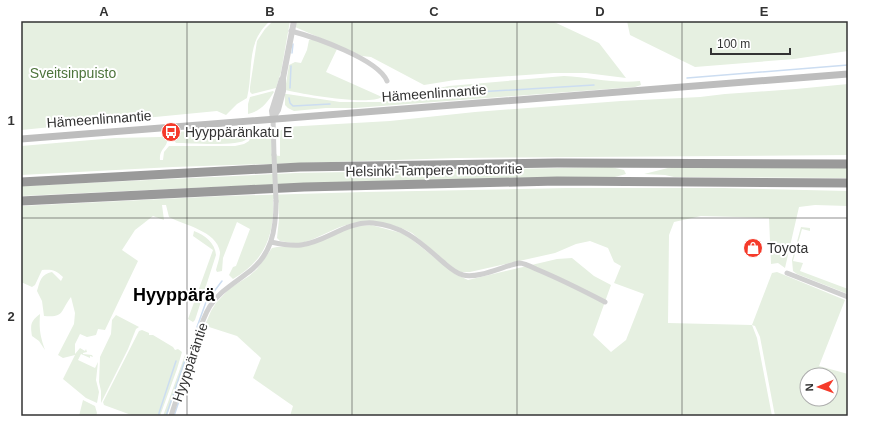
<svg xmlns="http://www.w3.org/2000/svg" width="869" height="437" viewBox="0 0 869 437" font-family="Arial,sans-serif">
<rect width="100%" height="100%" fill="#fff"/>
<!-- green -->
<path fill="#e6f0e1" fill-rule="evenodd" d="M 21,21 L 270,21 C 245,43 254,70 247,98 L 237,104 L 226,115 L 217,111 L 21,130 Z
M 273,21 L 290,21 L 281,72 L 276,88 L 252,94 L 250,92 L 250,87 L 257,41 L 265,29 Z
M 296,21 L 552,21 L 599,43 L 626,78 L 586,73 L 554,73 L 455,80 L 424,85 L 371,57 L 362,56 L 295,27 Z
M 627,21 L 848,21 L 848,51 L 794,59 L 695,67 L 630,35 Z
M 314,39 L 337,49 L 326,72 L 382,97 C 369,106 302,94 285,90 L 289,65 L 295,62 L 301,63 L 307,50 L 309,40 Z
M 564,76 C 589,77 615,84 640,81 L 641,85 L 635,87 L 608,89 L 355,108 L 326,108 L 294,111 L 288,108 L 285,105 L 285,94 L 287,94 L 340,102 L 381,102 L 405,98 L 429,90 L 449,86 Z
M 848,84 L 848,155 L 457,158 L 173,167 L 21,175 L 21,146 L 115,138 L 160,137 L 167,135 C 167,138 168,140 167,142 C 165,149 159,150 160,160 L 163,160 L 164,152 L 169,146 L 235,146 L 244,144 L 249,141 L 251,136 L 250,127 C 275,127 271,135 272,155 L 280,156 L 280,131 L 285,127 L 390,121 L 475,112 L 621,101 L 700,97 L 725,94 L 796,89 Z
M 273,91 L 274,92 C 267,103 261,111 248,114 L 248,104 L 250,97 Z
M 247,127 C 248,131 249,135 247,139 C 240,147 188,143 176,143 L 173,139 L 174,135 L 176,132 Z
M 611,167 L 624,170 L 626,174 L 611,178 C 470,177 330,182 190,188 C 134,191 77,193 21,196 L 21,186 L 296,173 Z
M 672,167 L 848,168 L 848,178 L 674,177 L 665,175 L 644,174 Z
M 567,188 L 723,188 L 848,191 L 848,206 L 815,205 L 799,207 L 785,268 L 778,263 L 771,264 L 769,218 L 701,216 L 674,222 L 669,235 L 668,323 L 752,325 L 772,273 L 777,272 L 845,300 L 819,366 L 848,374 L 848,416 L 775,416 L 760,337 L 755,326 L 752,325 L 757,338 L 772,416 L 290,416 L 293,406 L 253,378 L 261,358 L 237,336 L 209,327 L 205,333 L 202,332 L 211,311 L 216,303 L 229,289 L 249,276 L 257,269 L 272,248 L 277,247 L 301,246 L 352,227 L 371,225 L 405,234 L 455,274 L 468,280 L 557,259 L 572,258 L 594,276 L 611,285 L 593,335 L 611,352 L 626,340 L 644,294 L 614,283 L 621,266 L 614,262 L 608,248 L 590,241 L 576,244 L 555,253 L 470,272 L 461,272 L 456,270 L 412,233 C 396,224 369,219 350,224 C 333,228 318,239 301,243 C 295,244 287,242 280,241 L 277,238 L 279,219 L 278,198 L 273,199 C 275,234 265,261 233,279 L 229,275 L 233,267 L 236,266 L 250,229 L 237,222 L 223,258 L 222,271 L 217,272 L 216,270 C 217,265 220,258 220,252 C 217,231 184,225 169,217 L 166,205 L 162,205 L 164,220 L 153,216 L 135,230 L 122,250 L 138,261 L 105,330 L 98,329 L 96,335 L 87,337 L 80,334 L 75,344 L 75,354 L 80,348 L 85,351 L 86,349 L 87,352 L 83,353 L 83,354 L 92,355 L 93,357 L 90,356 L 90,358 L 81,354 L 78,360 L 95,368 L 98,362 L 96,380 L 99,392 L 97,403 L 86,398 L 63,379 L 75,355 L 63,358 L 58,355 L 74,324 L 75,313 L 71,297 C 60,311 65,318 44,316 L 42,301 L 37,291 C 40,281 41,274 52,272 L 61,281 L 63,277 C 56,270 51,269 42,270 L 35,285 L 32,287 L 21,282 L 21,206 L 224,196 L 365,192 ZM 807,375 L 831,375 L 831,399 L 807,399 Z
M 801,227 L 810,228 L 810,231 L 802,229 L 793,261 L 803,263 L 800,271 L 848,289 L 848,294 L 797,274 L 793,271 L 792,260 Z
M 194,231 C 205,235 215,243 216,255 L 195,320 L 193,322 L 188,319 L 213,250 L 193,236 Z
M 40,314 C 39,329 40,336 45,350 L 39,341 L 32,336 C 30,324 31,321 40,314 Z
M 116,315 L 139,327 L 136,329 L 128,349 L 101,403 L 101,391 L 99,382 L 100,357 L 111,334 L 112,320 Z
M 142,330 L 149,333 L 149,335 L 153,335 L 173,347 L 175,350 L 178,349 L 182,352 L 177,369 L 160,416 L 134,416 L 104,405 L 103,402 L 139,331 Z
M 185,355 L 187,357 L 167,416 L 163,416 Z
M 83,400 L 95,406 L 97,413 L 96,416 L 79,416 Z"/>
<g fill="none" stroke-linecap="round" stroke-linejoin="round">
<!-- stream -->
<path stroke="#ccddf1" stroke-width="1.5" d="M 292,53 L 293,44
M 687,78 L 848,65
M 290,88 L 291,66
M 289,98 L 290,103 L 293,106 L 330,104
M 414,99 L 428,95 L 594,85
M 197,327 L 206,302 L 222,281
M 195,356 L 202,338
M 188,376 L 192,363
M 159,416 L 159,413 L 176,361
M 166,416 L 186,357
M 174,416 L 184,386"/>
<!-- minor -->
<path stroke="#d0d0d0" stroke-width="5" d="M 291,31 C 314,37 378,59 387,81
M 273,118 L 274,155
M 271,242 C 280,244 291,246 301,245 C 326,242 346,221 373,223 C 404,226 420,242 443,262 C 449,267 455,273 463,275 C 478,279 504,266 519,263 C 524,263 532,267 536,269 C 560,279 582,290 605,302
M 787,273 L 848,297
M 171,416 C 178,394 186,371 193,349 C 198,335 202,319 210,306 C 219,292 233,284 246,274 C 272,256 276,230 276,201"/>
<!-- tertiary -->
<path stroke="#d0d0d0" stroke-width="6" d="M 273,118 L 278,110 L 283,91 L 283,78 L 294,21
M 273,118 L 272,111 L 282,79"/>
<!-- secondary -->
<path stroke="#bdbdbd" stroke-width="7" d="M 21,139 L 848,74"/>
<!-- motorway -->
<path stroke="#9a9a9a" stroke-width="9" d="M 21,182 L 300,167 L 557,163 L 848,164
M 21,201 L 304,187 L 557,181 L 848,183"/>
<!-- minor-bridge -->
<path stroke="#d0d0d0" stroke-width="5" d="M 274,155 L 276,201"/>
</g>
<!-- grid -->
<path fill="none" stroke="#333" stroke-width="1" stroke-opacity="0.55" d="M 187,21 L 187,416M 352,21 L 352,416M 517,21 L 517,416M 682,21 L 682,416M 21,218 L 848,218"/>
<!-- icons -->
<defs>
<g id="bus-disc" transform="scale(1)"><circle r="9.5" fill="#f53a2a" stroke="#fff"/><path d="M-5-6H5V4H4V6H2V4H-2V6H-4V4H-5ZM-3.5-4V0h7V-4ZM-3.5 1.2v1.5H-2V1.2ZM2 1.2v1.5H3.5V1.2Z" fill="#fff"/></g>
<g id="shop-disc" transform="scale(1)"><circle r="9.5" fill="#f53a2a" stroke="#fff"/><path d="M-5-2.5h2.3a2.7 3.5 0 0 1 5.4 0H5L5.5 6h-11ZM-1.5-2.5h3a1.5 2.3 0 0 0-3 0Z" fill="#fff"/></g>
</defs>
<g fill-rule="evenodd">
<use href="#bus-disc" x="171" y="132"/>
<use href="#shop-disc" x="753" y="248"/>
</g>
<g text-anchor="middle" stroke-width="4" stroke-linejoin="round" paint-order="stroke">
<!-- park labels -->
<g font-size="14" fill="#4d743b" stroke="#fff">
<text x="73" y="78">Sveitsinpuisto</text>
</g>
<!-- street labels -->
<g font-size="14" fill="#333" stroke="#fff">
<text transform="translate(434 93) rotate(-4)" y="5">Hämeenlinnantie</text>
<text transform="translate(99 119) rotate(-4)" y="5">Hämeenlinnantie</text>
<text transform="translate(434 170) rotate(-1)" y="5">Helsinki-Tampere moottoritie</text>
<text transform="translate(190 362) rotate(-71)" y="5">Hyyppäräntie</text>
</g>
<!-- poi labels -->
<g font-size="14" fill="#333" stroke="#fff" text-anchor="start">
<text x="185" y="137">Hyyppäränkatu E</text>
<text x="767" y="253">Toyota</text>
</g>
<!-- district labels -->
<g font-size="18" font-weight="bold" fill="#000" stroke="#fff">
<text x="174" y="301">Hyyppärä</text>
</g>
</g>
<!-- border -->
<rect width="869" height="437" fill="none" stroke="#ffffff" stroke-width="44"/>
<!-- north arrow -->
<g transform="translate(819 387) rotate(268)"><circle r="19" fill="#ffffff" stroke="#adadad"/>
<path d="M0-3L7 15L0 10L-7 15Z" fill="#f53a2a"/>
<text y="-6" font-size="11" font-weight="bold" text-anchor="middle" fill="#333333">N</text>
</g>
<!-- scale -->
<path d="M711 48v6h79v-6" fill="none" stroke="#333333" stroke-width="2"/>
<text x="717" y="48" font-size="12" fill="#333333" stroke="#ffffff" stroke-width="3" paint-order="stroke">100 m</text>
<rect x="22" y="22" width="825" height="393" fill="none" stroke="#333" stroke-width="1.5"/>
<g font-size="13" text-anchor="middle" font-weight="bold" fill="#333">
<text x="104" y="16">A</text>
<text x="270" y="16">B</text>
<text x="434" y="16">C</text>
<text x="600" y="16">D</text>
<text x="764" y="16">E</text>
<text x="11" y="125">1</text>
<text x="11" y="321">2</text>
</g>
</svg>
